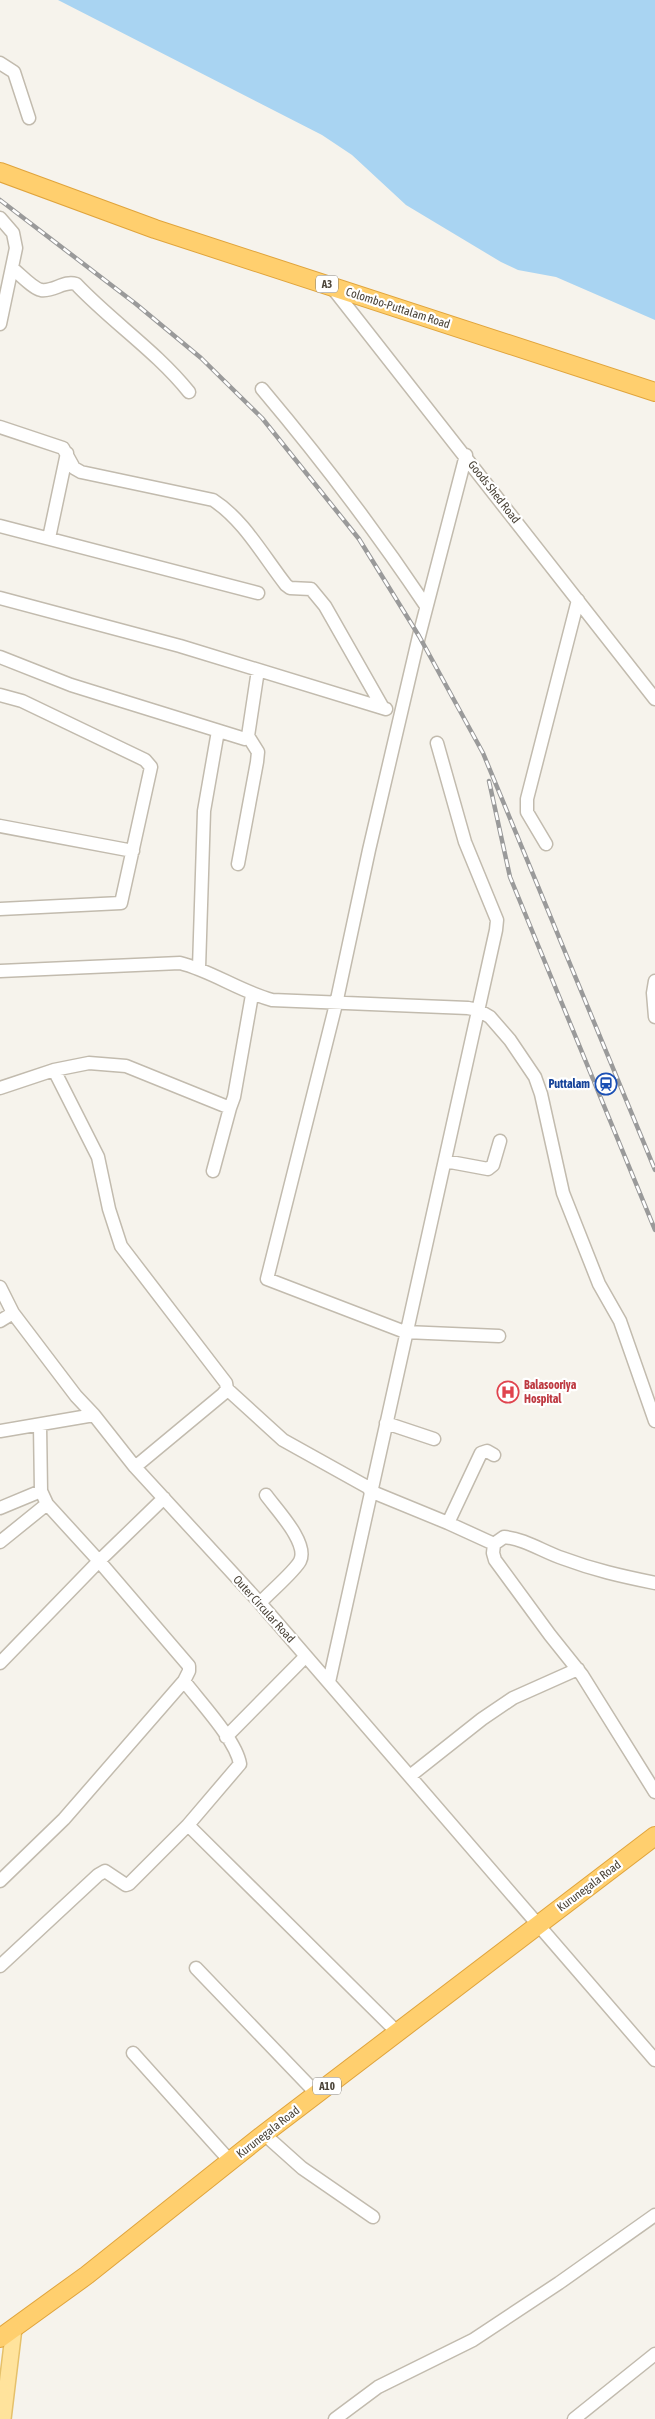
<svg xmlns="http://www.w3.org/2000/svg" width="655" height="2419" viewBox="0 0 655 2419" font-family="'Asap Condensed',sans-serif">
<rect width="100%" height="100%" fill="#f6f3ec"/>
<!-- water -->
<path fill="#a9d4f2" d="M 58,0 L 655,0 L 655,320 L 556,277 L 518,270 L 501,262 L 406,205 L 352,155 L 322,135 Z"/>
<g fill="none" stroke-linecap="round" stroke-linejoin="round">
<!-- minor casing -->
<g stroke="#c2bbae" stroke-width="15">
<path id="minor" d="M 0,63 L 14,72 L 29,118
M 0,218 L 13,233 L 16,248 L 0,324
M 12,268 C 20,274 32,288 41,290 C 54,292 64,280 76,284 C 112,322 156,351 189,392
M 331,286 L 655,699
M 262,389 C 321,459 375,530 426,606
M 0,427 L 63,448 L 74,468 L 81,472 L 213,500 C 243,519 264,557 286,585 L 290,588 L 311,589 L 325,606 L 383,708
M 466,455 L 419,636 L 369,850 L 336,1004 L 267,1279 L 405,1332 L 499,1336
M 0,526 L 258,593
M 49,538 L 67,453
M 0,598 L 180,646 L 386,709
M 0,657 L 71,685 L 245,739 L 248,736 L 258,670
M 0,695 L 22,701 L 145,760 L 151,767 L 121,903 L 0,909
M 0,826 L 133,851
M 546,844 L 527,812 L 527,799 L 578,600
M 238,864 L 257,762 L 258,752 L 248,736
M 199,968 L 204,811 L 218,731
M 0,971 L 180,963 C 212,971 239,991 272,1000 L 468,1008 L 478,1010 L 490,1017 L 510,1040 L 535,1077 L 541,1094 L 563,1193 L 599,1284 L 620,1321 L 655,1421
M 655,981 L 653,993 L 655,1017
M 54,1070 L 98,1157 L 109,1209 L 121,1246 L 226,1383 L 227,1389 L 223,1394 L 135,1467
M 0,1088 L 54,1070 L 89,1063 L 126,1066 L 230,1108 L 234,1097 L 252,995
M 445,1161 L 488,1169 L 493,1165 L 500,1141
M 213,1171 L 230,1108
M 0,1287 L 13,1313 L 76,1396 L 94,1415 L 135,1467 L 260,1603 L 655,2060
M 0,1321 L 13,1313
M 227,1389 L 283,1440 L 371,1489
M 386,1423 L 434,1439
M 0,1431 L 94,1415
M 370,1491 L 448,1523 L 494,1544 L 493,1553 L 495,1560 L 550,1635 L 582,1675 L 655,1792
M 164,1498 L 99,1561 L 189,1666 L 189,1671 L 184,1681
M 0,1508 L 41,1491
M 448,1523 L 481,1453 L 487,1451 L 494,1455
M 0,1542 L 47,1504
M 494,1544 L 504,1537 C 525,1539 542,1551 562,1558 C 594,1570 621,1576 655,1583
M 260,1603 C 269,1593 295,1571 300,1561 C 309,1543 276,1509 266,1495
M 0,1663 L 99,1561 L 47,1504 L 41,1491 L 40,1425
M 329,1682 L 496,930 L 497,920 L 465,842 L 437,743
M 226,1737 L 306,1656
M 410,1776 L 482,1719 L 513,1698 L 578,1669
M 0,1881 L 64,1819 L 184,1681 C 200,1702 236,1740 240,1764 L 188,1825
M 0,1966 L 98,1875 L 105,1871 L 126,1885 L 129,1884 L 188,1825 L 397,2032
M 196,1968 L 317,2094
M 133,2053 L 230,2161
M 264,2134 L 302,2168 L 373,2217
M 335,2419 L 378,2387 L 473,2340 L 559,2283 L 655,2215
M 574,2419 L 655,2354"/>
</g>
<!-- major casing -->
<g stroke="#e6c16a" stroke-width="18">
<path id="major" d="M 3,2419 L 14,2328"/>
</g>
<!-- highway casing -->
<g stroke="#e0a43c" stroke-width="20">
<path id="highway" d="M 0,172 L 155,229 L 655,392
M 0,2338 L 87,2275 L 264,2134 L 655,1836"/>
</g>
<!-- minor -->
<use href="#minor" stroke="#fff" stroke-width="12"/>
<!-- major -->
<use href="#major" stroke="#ffe39c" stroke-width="15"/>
<!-- highway -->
<use href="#highway" stroke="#ffcf6e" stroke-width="18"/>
<!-- rail casing -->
<g stroke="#9a9a9a" stroke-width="4.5">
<path id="rail" d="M 0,200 L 136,304 L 201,358 L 262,418 L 359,539 L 419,636 L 483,753 L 655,1170
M 489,781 L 510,877 L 655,1230"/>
</g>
<!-- rail -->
<use href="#rail" stroke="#fff" stroke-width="2.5" stroke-dasharray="8" stroke-linecap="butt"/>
</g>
<!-- icons -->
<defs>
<g id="station-ring" transform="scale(1.125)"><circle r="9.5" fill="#fff" stroke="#1a4fb4" stroke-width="1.5"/><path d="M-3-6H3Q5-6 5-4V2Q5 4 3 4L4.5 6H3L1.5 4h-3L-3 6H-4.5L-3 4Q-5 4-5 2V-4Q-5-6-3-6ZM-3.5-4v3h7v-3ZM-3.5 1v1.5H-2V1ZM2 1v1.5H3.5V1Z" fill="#1a4fb4"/></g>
<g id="hospital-ring" transform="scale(1.125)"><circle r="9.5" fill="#fff" stroke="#e0444e" stroke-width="1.5"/><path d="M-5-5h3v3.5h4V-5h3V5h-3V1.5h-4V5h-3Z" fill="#e0444e"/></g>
</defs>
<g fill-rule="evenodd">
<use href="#station-ring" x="606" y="1084"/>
<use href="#hospital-ring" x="508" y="1392"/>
</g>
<g text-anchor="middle" stroke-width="4.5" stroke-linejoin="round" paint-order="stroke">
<!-- shield labels -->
<g fill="#fff" stroke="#817c74" stroke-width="1">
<rect x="316" y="275.5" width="22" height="17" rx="4"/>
<rect x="313" y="2077.5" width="28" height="17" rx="4"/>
</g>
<g font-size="11" font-weight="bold" fill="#4b4439">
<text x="327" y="288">A3</text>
<text x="327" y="2090">A10</text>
</g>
<!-- street labels -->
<g font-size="12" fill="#4b4439" stroke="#fff">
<text transform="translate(398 308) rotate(18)" y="4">Colombo-Puttalam Road</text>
<text transform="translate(494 492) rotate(52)" y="4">Goods Shed Road</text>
<text transform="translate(264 1609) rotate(48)" y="4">Outer Circular Road</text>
<text transform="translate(589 1886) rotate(-37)" y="4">Kurunegala Road</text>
<text transform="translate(268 2132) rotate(-38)" y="4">Kurunegala Road</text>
</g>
<!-- transit labels -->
<g font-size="12" font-weight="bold" fill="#164399" stroke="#fff" text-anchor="end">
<text x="590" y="1088">Puttalam</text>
</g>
<!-- health labels -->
<g font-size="12" font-weight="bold" fill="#be3a42" stroke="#fff" text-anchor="start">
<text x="524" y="1389">Balasooriya<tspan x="524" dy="14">Hospital</tspan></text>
</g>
</g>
</svg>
